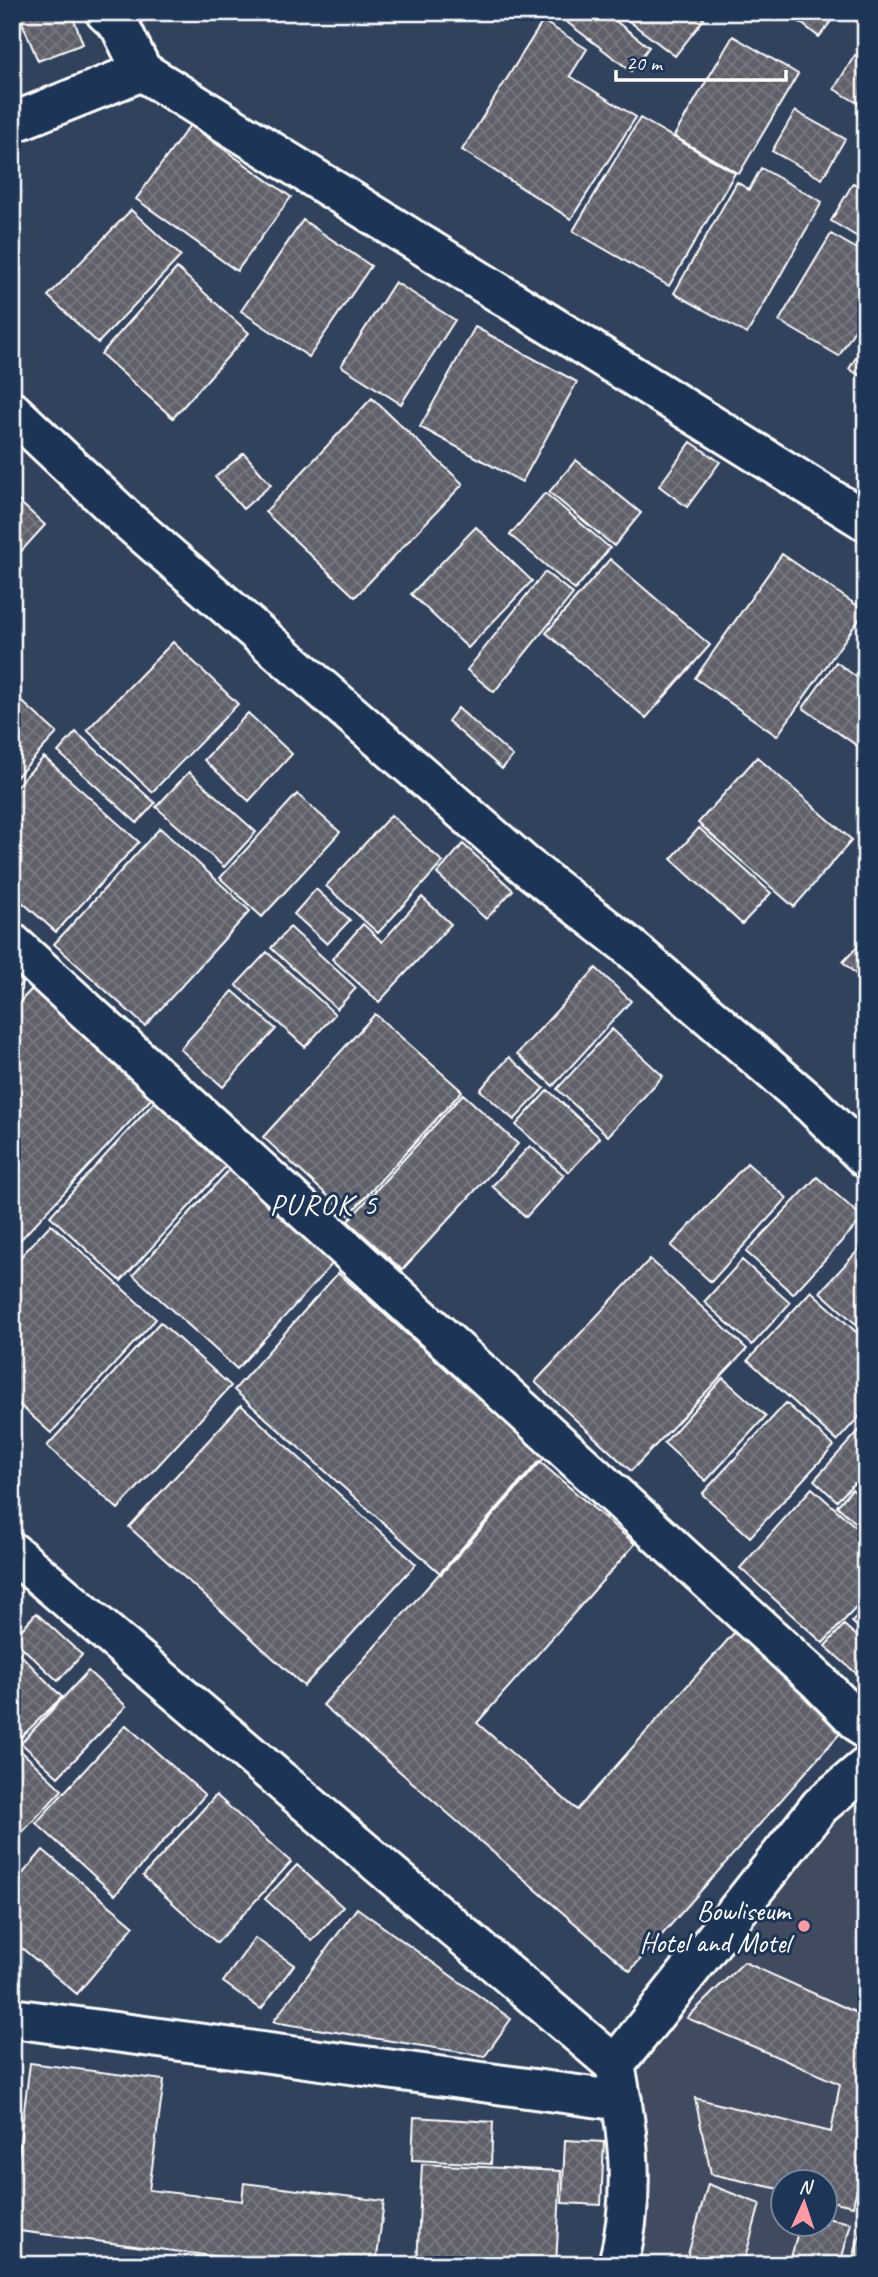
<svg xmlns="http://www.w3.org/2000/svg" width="878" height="2277" viewBox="0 0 878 2277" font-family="Caveat,sans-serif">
<defs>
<pattern id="building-cross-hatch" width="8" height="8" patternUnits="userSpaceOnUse" patternTransform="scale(1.75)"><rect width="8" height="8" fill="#60606a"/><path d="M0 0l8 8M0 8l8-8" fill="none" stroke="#787880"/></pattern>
</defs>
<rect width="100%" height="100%" fill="#31425d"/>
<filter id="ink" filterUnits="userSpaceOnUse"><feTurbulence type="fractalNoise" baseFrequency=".0143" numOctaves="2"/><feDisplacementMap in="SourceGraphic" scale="14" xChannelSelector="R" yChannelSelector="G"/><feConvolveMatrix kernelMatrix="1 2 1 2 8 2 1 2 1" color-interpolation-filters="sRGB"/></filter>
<g filter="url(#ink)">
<!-- built -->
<path fill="#3f4b61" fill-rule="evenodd" d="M 861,1788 L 866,1792 L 866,2265 L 637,2265 L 647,2219 L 628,2061 ZM 784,2182 L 826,2182 L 826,2224 L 784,2224 Z"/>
<!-- building -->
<path fill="url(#building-cross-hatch)" stroke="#fff" stroke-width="2" d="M 25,12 L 71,12 L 83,44 L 38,61 L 19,15 Z
M 562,12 L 604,12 L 649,47 L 631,71 L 559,16 Z
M 617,12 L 694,12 L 704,19 L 675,56 Z
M 793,12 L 838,12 L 819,37 L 791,15 Z
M 543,21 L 587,49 L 570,76 L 636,117 L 571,219 L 462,150 Z
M 733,36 L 798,74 L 739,174 L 674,136 Z
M 855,55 L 866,61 L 866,108 L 834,89 Z
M 795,111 L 845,139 L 822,179 L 772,151 Z
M 640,118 L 735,173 L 669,286 L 573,231 Z
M 190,125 L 291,197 L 237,271 L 136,199 Z
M 761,168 L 822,202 L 747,334 L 674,293 L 737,182 L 749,190 Z
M 853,183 L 866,190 L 866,242 L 831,221 Z
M 131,210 L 181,256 L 98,343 L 48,296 Z
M 303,220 L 371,266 L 309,357 L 241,311 Z
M 831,234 L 866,254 L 866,311 L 839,356 L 779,321 Z
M 177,268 L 249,333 L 173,418 L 101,354 Z
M 395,282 L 455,320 L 401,404 L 341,366 Z
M 475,327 L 577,382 L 522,482 L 420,427 Z
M 866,341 L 866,379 L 849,369 Z
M 372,398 L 463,484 L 355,597 L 265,512 Z
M 691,442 L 720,462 L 687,507 L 659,486 Z
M 244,453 L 271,485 L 243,509 L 215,477 Z
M 576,460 L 641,513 L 614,546 L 549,492 Z
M 545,493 L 610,548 L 575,590 L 510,535 Z
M 12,495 L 45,525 L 16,557 L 12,553 Z
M 476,527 L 532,581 L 468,648 L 411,594 Z
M 782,554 L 865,611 L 777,736 L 695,678 Z
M 610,559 L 710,645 L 646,718 L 546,633 Z
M 545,572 L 573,594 L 494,692 L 467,670 Z
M 173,642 L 238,704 L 152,792 L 87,730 Z
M 836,662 L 866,684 L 866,752 L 803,708 Z
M 17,697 L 57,733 L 12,782 L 12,703 Z
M 458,708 L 513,756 L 502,769 L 448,721 Z
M 248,713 L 292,754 L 249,801 L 204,760 Z
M 76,732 L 155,803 L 137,823 L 58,752 Z
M 44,757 L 139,842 L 56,932 L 12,893 L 12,791 Z
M 757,757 L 852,840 L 794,907 L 698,823 Z
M 189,772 L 256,832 L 224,867 L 156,807 Z
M 297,794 L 340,832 L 262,917 L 220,878 Z
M 391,815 L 443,862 L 378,933 L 326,886 Z
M 160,828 L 250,911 L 145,1026 L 54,944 Z
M 699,828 L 771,893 L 742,924 L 671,859 Z
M 463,844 L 513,890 L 486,919 L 437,874 Z
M 316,889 L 350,920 L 327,944 L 294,914 Z
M 422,897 L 451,924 L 379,1002 L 332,959 L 363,924 L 382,942 Z
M 290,927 L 356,988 L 337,1009 L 271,948 Z
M 866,937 L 866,984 L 843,962 Z
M 12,948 L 35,969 L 12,994 Z
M 267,952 L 335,1014 L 305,1047 L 236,985 Z
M 596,968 L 631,1001 L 553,1086 L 517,1054 Z
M 45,975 L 164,1085 L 12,1249 L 12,1010 Z
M 233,991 L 276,1029 L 223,1087 L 180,1049 Z
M 375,1014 L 462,1091 L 349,1215 L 263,1137 Z
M 612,1029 L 663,1076 L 608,1136 L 557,1089 Z
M 509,1057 L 544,1088 L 514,1120 L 480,1090 Z
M 168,1087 L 239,1152 L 121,1281 L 50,1216 Z
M 548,1090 L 600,1138 L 569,1172 L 516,1125 Z
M 463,1094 L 518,1144 L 402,1270 L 348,1221 Z
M 530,1146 L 564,1175 L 526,1217 L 492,1186 Z
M 241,1157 L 344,1251 L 237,1369 L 133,1275 Z
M 747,1163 L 787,1198 L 711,1282 L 671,1246 Z
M 817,1177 L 863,1218 L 793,1294 L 746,1252 Z
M 51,1224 L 156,1319 L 51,1433 L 12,1398 L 12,1266 Z
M 863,1245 L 866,1247 L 866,1333 L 820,1292 Z
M 650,1259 L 747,1349 L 631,1471 L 535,1382 Z
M 742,1260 L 790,1303 L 752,1345 L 704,1302 Z
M 338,1273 L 545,1457 L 441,1574 L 234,1390 Z
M 811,1291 L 866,1341 L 866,1409 L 837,1441 L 748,1360 Z
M 160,1322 L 231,1386 L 118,1509 L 47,1446 Z
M 723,1378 L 766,1416 L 706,1481 L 664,1443 Z
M 786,1403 L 834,1446 L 750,1537 L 702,1494 Z
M 241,1405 L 416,1564 L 304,1686 L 129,1527 Z
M 866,1423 L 866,1494 L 854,1483 L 837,1501 L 814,1480 Z
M 539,1461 L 635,1544 L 477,1723 L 577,1810 L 741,1625 L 850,1722 L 630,1971 L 323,1705 Z
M 812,1488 L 866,1536 L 866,1597 L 823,1643 L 740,1568 Z
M 852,1489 L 866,1502 L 866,1532 L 837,1506 Z
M 866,1607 L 866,1635 L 852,1622 Z
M 36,1613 L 82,1655 L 58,1681 L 13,1639 Z
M 844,1625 L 866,1644 L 866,1682 L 825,1646 Z
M 12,1646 L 62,1697 L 12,1746 Z
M 88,1671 L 126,1706 L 58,1777 L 21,1743 Z
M 126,1725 L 205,1795 L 115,1895 L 36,1823 Z
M 19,1749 L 62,1790 L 14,1841 L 12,1756 Z
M 216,1795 L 291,1862 L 217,1943 L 143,1876 Z
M 43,1850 L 134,1926 L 77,1994 L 12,1940 L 12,1886 Z
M 297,1865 L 343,1907 L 312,1941 L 265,1899 Z
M 357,1908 L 511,2019 L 485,2056 L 273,2022 Z
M 255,1938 L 294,1965 L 261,2009 L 223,1982 Z
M 744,1962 L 866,2017 L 866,2147 L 853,2206 L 826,2200 L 826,2182 L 784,2182 L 784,2190 L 711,2174 L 695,2098 L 831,2132 L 840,2084 L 687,2018 Z
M 30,2063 L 164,2080 L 149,2190 L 242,2201 L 244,2183 L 384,2201 L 376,2265 L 282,2265 L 12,2230 L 12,2204 Z
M 414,2117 L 493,2122 L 491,2164 L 412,2160 Z
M 565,2140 L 604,2142 L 601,2205 L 562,2203 Z
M 422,2164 L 561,2171 L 556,2265 L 417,2265 Z
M 708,2184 L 760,2204 L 743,2265 L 685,2265 Z
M 866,2214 L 866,2265 L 851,2265 Z
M 826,2218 L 851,2223 L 840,2265 L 789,2265 L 800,2224 L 826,2224 Z"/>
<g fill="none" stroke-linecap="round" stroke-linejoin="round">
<!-- minor casing -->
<g stroke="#fff" stroke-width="44">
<path id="minor" d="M 105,12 L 120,26 L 142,71 L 866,521
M 12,123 L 142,71
M 12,411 L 125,518 L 526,866 L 626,944 L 812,1105 L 866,1158
M 12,943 L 816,1679 L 866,1730
M 12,1552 L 615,2065 C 629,2135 636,2195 618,2265
M 12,2018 L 622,2101
M 615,2065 L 820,1806 L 866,1767"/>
</g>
<!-- minor -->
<use href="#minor" stroke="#1d3557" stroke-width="38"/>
</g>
</g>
<!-- markers -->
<circle fill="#ff9aa2" stroke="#1d3557" stroke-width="2.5" cx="804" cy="1926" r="7"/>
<g text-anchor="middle" stroke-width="6" stroke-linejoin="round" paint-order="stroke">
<!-- poi labels -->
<g font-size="28" fill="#fff" stroke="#1d3557" text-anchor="end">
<text x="790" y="1920">Bowliseum<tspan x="790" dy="32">Hotel and Motel</tspan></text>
</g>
<!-- neighbourhood labels -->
<g font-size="30" letter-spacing="2" fill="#fff" stroke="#1d3557">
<text x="324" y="1214">PUROK 5</text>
</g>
</g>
<!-- margin -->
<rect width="878" height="2277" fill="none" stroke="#1d3557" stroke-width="42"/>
<rect x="21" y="21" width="836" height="2235" fill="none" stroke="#fff" stroke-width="2.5" filter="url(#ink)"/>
<!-- north arrow -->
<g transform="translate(804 2203) rotate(3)"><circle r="33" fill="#1d3557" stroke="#77869a" stroke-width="2"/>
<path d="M0-5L12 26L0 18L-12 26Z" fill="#ff9aa2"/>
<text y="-10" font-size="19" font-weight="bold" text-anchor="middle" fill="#ffffff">N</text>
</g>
<!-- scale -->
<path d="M616 70v10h170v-10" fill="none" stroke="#ffffff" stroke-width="3.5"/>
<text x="626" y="70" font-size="21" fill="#ffffff" stroke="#1d3557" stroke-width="5" paint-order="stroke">20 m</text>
</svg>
